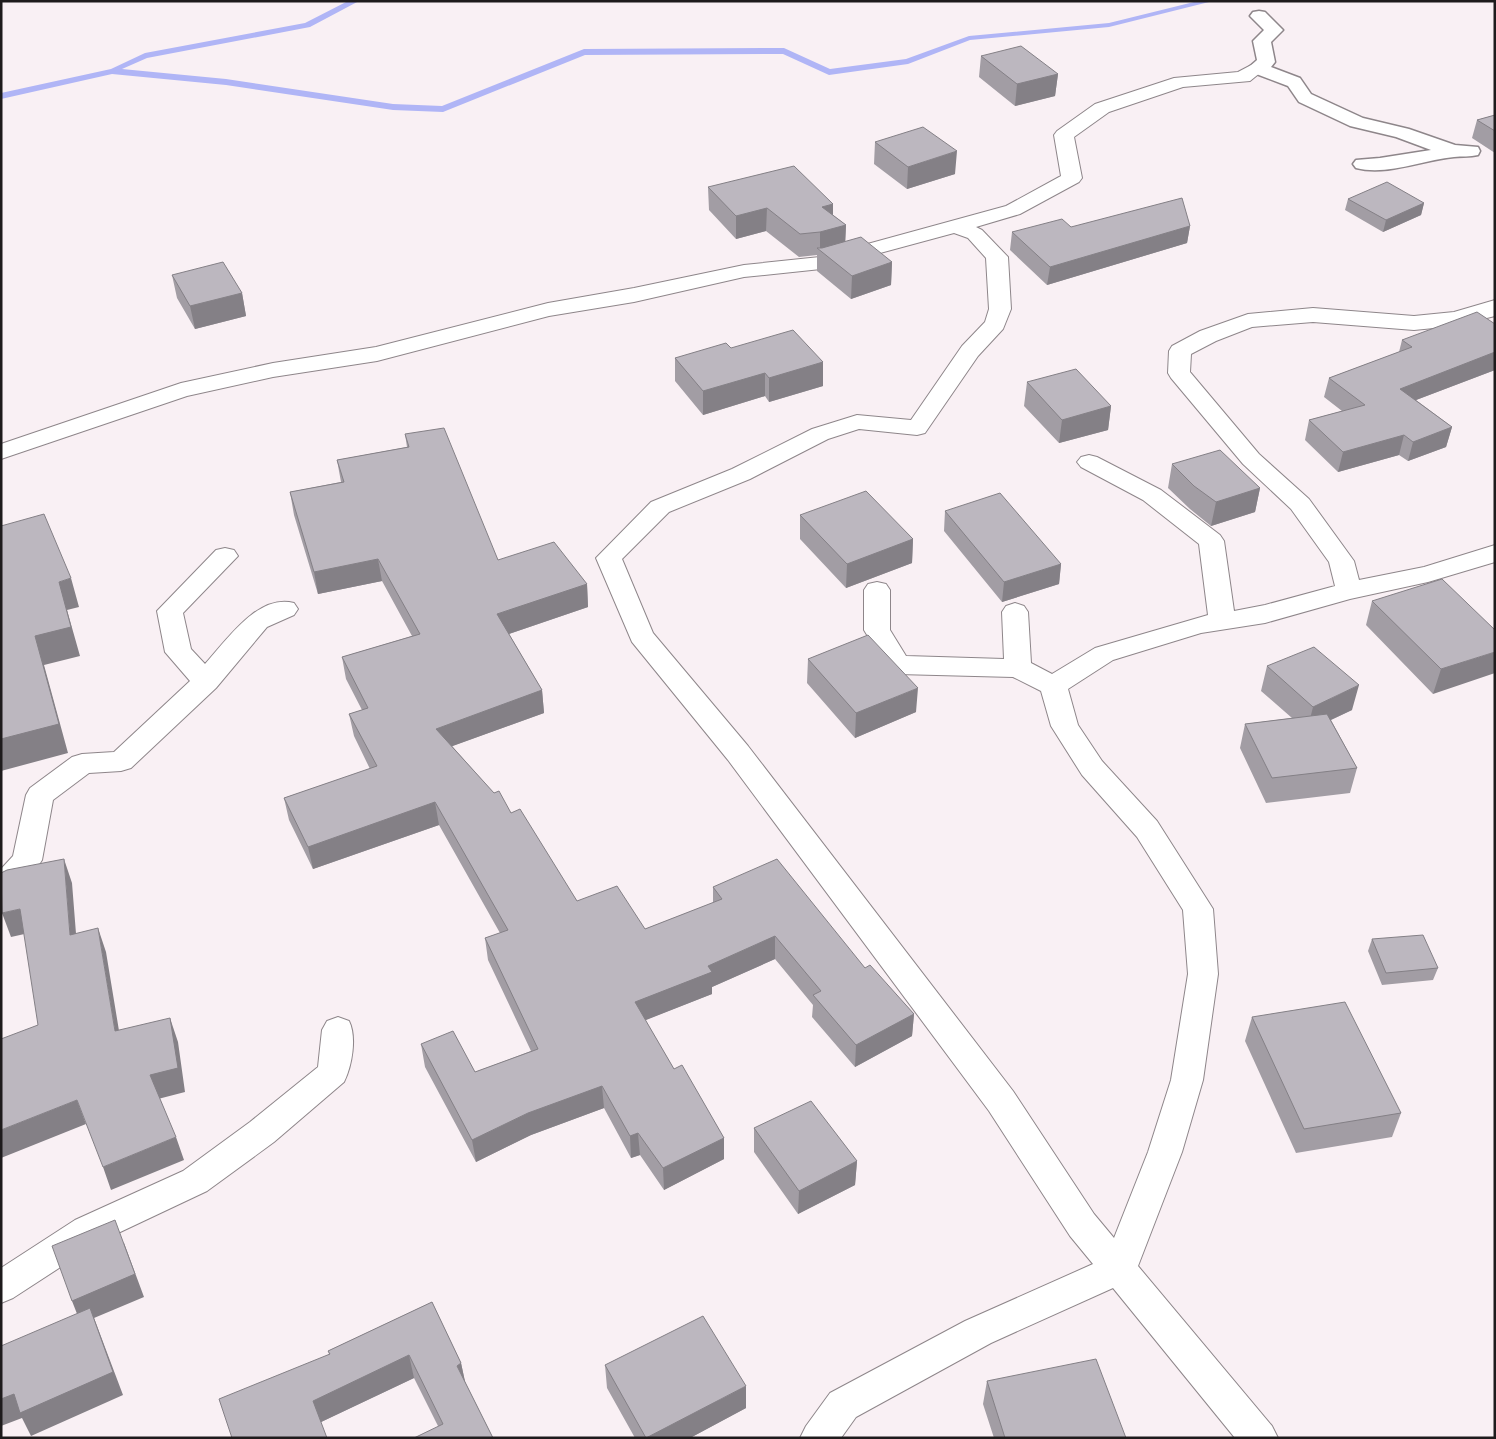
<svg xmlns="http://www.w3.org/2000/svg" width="1496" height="1439" viewBox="0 0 1496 1439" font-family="'Roboto Serif',serif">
<rect width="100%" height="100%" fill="#f9f0f4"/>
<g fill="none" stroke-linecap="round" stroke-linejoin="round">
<!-- stream -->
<path fill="#b0b5f6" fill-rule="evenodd" d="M 348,1 L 359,1 L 310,27 L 147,58 L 122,69 L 226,79 L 393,104 L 442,106 L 584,49 L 784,48 L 830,69 L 906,59 L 969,36 L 1109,23 L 1198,1 L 1213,1 L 1109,27 L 970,40 L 908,64 L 829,75 L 783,54 L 585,55 L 443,112 L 393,110 L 226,85 L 112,74 L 1,99 L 1,93 L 111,69 L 145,53 L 305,23 Z"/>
<!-- lane casing -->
<g stroke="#8e868a" stroke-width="3">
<path id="lane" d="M 1259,11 L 1265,12 L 1283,30 L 1271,42 L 1275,62 L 1271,67 L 1300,78 L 1311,94 L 1363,118 L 1409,129 L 1455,145 L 1478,147 L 1480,151 L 1478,155 C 1470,157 1462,156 1454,157 C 1423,160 1387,176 1356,168 L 1353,164 L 1356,160 L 1380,158 L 1431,150 L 1396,137 L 1350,126 L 1299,102 L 1288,86 L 1251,72 L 1248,68 L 1257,60 L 1253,41 L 1264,30 L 1250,16 L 1253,12 Z"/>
</g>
<!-- street casing -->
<g stroke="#8e868a" stroke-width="2">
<path id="street" d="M 1257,62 L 1264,64 L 1266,68 L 1250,81 L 1183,87 L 1109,112 L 1074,137 L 1082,178 L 1079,182 L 1020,214 L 976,227 L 982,230 L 1008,257 L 1011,309 L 1003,329 L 978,356 L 925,433 L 917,435 L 859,429 L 828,439 L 750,479 L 669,512 L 622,559 L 653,633 L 748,746 L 1013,1091 L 1094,1214 L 1114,1238 L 1148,1152 L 1171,1080 L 1188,974 L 1183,910 L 1137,837 L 1082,775 L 1051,726 L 1041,691 L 1013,677 L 898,674 L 889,671 L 864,630 L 864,590 L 868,584 L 877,582 L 886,584 L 890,590 L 890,630 L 906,656 L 1004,659 L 1002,612 L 1006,606 L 1015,603 L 1024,606 L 1028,612 L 1031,663 L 1052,674 L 1095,648 L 1208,615 L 1199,544 L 1143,500 L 1081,467 L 1077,462 L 1081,457 L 1089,455 L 1097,457 L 1161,490 L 1220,535 L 1224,541 L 1234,611 L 1265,605 L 1335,586 L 1329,562 L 1291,509 L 1243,464 L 1171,378 L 1168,373 L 1169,351 L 1172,346 L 1200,331 L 1248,314 L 1313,308 L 1414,316 L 1454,312 L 1495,300 L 1495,316 L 1454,326 L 1414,330 L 1313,322 L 1252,327 L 1216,341 L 1191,354 L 1190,372 L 1259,454 L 1309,499 L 1354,561 L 1359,580 L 1424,567 L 1495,545 L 1495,562 L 1428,582 L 1350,599 L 1265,623 L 1201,633 L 1113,660 L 1068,689 L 1078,725 L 1102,761 L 1157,821 L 1213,909 L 1218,974 L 1203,1080 L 1182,1152 L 1138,1266 L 1272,1426 L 1278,1438 L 1235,1438 L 1113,1288 L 991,1343 L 856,1417 L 841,1438 L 800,1438 L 806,1426 L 830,1393 L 965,1321 L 1093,1264 L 1070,1236 L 989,1111 L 728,760 L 632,642 L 596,558 L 651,502 L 732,469 L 812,429 L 857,415 L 911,420 L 962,346 L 985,322 L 989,309 L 986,258 L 968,238 L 954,233 L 821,269 L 744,277 L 634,302 L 549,316 L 377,361 L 273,377 L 187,396 L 1,459 L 1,444 L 181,383 L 273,363 L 376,347 L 548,303 L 634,288 L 744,265 L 820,257 L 1006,206 L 1061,176 L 1054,135 L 1057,131 L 1095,104 L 1174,78 L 1238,72 Z
M 225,548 L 234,550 L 238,556 L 183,613 L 191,649 L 205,664 C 226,641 258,593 294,603 L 298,609 L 294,615 L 267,627 L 216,688 L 131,768 L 121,771 L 89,773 L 53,800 L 42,860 C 33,875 18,895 1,900 L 1,869 L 13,856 L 26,795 L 30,788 L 72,757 L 82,754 L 114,752 L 190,681 L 165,652 L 157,611 L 216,550 Z
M 338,1017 L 349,1021 C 357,1037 352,1066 344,1082 L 274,1142 L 207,1191 L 99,1242 L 13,1298 L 1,1303 L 1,1268 L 75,1220 L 183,1171 L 250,1122 L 318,1067 L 322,1030 L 327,1021 Z"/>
</g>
<!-- lane -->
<use href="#lane" fill="#fff" fill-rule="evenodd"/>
<!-- street -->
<use href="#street" fill="#fff" fill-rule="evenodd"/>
</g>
<!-- wall -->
<path fill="#a29da4" d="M 981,56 L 1058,74 L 1055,96 L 1015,106 L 979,77 Z
M 1495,115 L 1495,153 L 1472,138 L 1477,120 Z
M 875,142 L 955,174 L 907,189 L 874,164 Z
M 708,187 L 833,204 L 833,215 L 846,225 L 845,242 L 892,262 L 891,285 L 851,299 L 817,271 L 817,255 L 799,257 L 766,231 L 736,239 L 709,210 Z
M 1348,199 L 1424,203 L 1421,215 L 1383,232 L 1345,210 Z
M 1190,226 L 1187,243 L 1047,285 L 1010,250 L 1012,232 L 1071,227 Z
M 172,275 L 242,293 L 246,316 L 195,329 L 177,298 Z
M 1495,324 L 1495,370 L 1416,400 L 1452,427 L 1446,447 L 1408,461 L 1399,455 L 1338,472 L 1305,440 L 1309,420 L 1342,411 L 1324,397 L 1329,378 L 1399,352 L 1402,340 Z
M 731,348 L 823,362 L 823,386 L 769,402 L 765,396 L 703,415 L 675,381 L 675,358 Z
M 1027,382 L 1111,406 L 1108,430 L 1059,443 L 1024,406 Z
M 405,434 L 498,560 L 587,584 L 588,607 L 509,634 L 542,690 L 544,713 L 452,746 L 511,813 L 577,901 L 645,929 L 713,903 L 713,887 L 865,968 L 914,1014 L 912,1036 L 855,1067 L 812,1017 L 813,1005 L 775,959 L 712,987 L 712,994 L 645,1020 L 674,1069 L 724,1138 L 724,1159 L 664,1190 L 640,1155 L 631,1158 L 604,1108 L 531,1135 L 476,1162 L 425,1067 L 421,1044 L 475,1072 L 531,1051 L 488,960 L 485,938 L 500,933 L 439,825 L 313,869 L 289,820 L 284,798 L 370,769 L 354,736 L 349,714 L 362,710 L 346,679 L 342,657 L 412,636 L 382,581 L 318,594 L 294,515 L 290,492 L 341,482 L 337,460 L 407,447 Z
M 1172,464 L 1260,488 L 1255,512 L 1211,526 L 1190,509 L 1168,488 Z
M 945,511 L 1061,564 L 1059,584 L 1002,602 L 944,531 Z
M 800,515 L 913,539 L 912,563 L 846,588 L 800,539 Z
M 1372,601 L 1495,630 L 1433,694 L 1366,625 Z
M 808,659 L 916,712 L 855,738 L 807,683 Z
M 1267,666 L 1352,710 L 1331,720 L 1357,768 L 1350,793 L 1266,803 L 1240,748 L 1245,724 L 1292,718 L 1261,691 Z
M 1372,939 L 1438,968 L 1433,980 L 1382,985 L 1368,951 Z
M 1252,1017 L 1401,1113 L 1392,1137 L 1296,1153 L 1245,1041 Z
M 754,1128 L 857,1161 L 855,1185 L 798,1214 L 754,1152 Z
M 432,1302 L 461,1363 L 465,1382 L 493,1438 L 438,1426 L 414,1378 L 321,1422 L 232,1438 L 329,1354 L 328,1351 Z
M 605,1365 L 746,1408 L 690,1438 L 635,1438 L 607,1388 Z
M 987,1381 L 1126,1438 L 994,1438 L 983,1404 Z"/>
<!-- shaded-wall -->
<path fill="#848086" d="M 1058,74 L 1055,96 L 1015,106 L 1017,84 Z
M 957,151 L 955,174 L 907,189 L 908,167 Z
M 1424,203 L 1421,215 L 1383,232 L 1386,220 Z
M 833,204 L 833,227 L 822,207 Z
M 767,208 L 766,231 L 736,239 L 736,216 Z
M 846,225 L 845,248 L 820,250 L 820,232 Z
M 1190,226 L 1187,243 L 1047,285 L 1050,267 Z
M 892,262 L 891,285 L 851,299 L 852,276 Z
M 242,293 L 246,316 L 195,329 L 190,306 Z
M 1495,352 L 1495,370 L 1395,408 L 1400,389 Z
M 823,362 L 823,386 L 769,402 L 769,378 Z
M 765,373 L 765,396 L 703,415 L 703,391 Z
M 1111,406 L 1108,430 L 1059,443 L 1062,420 Z
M 1452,427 L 1446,447 L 1408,461 L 1413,442 Z
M 1404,435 L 1399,455 L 1338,472 L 1343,452 Z
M 1260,488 L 1255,512 L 1211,526 L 1216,502 Z
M 913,539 L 912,563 L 846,588 L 847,564 Z
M 378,559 L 382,581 L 318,594 L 314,572 Z
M 1061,564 L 1059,584 L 1002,602 L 1004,582 Z
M 71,578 L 79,607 L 67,610 L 80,656 L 44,665 L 68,753 L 1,771 L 1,739 L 35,636 L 59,582 Z
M 587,584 L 588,607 L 500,637 L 497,614 Z
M 1495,652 L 1495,673 L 1433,694 L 1441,669 Z
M 1359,685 L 1352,710 L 1307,731 L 1313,707 Z
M 918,688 L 916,712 L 855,738 L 856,713 Z
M 542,690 L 544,713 L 439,751 L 436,729 Z
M 435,802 L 439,825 L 313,869 L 308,847 Z
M 64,859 L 72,883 L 78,959 L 70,935 Z
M 20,909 L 29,933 L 11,937 L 2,913 Z
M 98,928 L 106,952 L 123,1055 L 115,1031 Z
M 775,936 L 775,959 L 712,987 L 712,994 L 636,1024 L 635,1002 L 708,966 Z
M 914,1014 L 912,1036 L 855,1067 L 856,1045 Z
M 170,1018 L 178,1042 L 185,1092 L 158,1099 L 150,1075 Z
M 602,1086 L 604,1108 L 531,1135 L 476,1162 L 472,1140 L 528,1113 Z
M 77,1100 L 86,1124 L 1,1158 L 1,1130 Z
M 638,1133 L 640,1155 L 631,1158 L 630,1136 Z
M 176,1137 L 184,1160 L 111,1190 L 103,1167 Z
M 724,1138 L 724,1159 L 664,1190 L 663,1168 Z
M 857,1161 L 855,1185 L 798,1214 L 799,1191 Z
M 124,1243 L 144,1297 L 94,1318 L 123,1395 L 31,1436 L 22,1418 L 1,1426 L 1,1399 L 81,1324 L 72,1301 Z
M 409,1355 L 414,1378 L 319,1423 L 313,1401 Z
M 461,1363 L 466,1386 L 457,1366 Z
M 746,1386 L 746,1408 L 690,1438 L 646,1438 Z"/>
<!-- building -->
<path fill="#bcb7bf" stroke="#848086" d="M 1021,46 L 1058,74 L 1017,84 L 981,56 Z
M 1495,115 L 1495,131 L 1477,120 Z
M 923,127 L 957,151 L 908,167 L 875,142 Z
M 794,166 L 833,204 L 822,207 L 846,225 L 820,232 L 800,234 L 767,208 L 736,216 L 708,187 Z
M 1387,182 L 1424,203 L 1386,220 L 1348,199 Z
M 1182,198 L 1190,226 L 1050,267 L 1012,232 L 1062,219 L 1071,227 Z
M 861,237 L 892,262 L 852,276 L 817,248 L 822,248 Z
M 223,262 L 242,293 L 190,306 L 172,275 Z
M 1477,312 L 1495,324 L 1495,352 L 1400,389 L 1452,427 L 1413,442 L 1404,435 L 1343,452 L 1309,420 L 1365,405 L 1329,378 L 1412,347 L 1402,340 Z
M 793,330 L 823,362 L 769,378 L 765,373 L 703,391 L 675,358 L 726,343 L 731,348 Z
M 1076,369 L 1111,406 L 1062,420 L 1027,382 Z
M 444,428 L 498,560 L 554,542 L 587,584 L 497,614 L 542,690 L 436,729 L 494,793 L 499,791 L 511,813 L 520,809 L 577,901 L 617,886 L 645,929 L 722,899 L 713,887 L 777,859 L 865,968 L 870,965 L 914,1014 L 856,1045 L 813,995 L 821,991 L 775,936 L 708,966 L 712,972 L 635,1002 L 674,1069 L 682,1065 L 724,1138 L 663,1168 L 638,1133 L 630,1136 L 602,1086 L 528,1113 L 472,1140 L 421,1044 L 453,1031 L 475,1072 L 538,1049 L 485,938 L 508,930 L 435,802 L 308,847 L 284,798 L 377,766 L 349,714 L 368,708 L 342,657 L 420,634 L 378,559 L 314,572 L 290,492 L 344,482 L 337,460 L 409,447 L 405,434 Z
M 1220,450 L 1260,488 L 1216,502 L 1194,486 L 1172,464 Z
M 866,491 L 913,539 L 847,564 L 800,515 Z
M 1000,493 L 1061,564 L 1004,582 L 945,511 Z
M 44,514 L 71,578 L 59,582 L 71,627 L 35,636 L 59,724 L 1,739 L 1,526 Z
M 1442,579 L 1495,630 L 1495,652 L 1441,669 L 1372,601 Z
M 868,635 L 918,688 L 856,713 L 808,659 Z
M 1314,647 L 1359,685 L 1313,707 L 1267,666 Z
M 1327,714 L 1357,768 L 1272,778 L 1245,724 Z
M 64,859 L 70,935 L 98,928 L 115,1031 L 170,1018 L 178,1068 L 150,1075 L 176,1137 L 103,1167 L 77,1100 L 1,1130 L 1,1039 L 38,1025 L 20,909 L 2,913 L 1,873 L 7,870 Z
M 1423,935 L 1438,968 L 1386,973 L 1372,939 Z
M 1345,1002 L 1401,1113 L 1304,1129 L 1252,1017 Z
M 811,1101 L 857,1161 L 799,1191 L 754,1128 Z
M 115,1220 L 135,1274 L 72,1301 L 52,1246 Z
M 432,1302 L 461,1363 L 457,1366 L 493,1438 L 414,1438 L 443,1424 L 409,1355 L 313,1401 L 327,1438 L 232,1438 L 219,1399 L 330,1354 L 328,1351 Z
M 90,1308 L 113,1372 L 20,1413 L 14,1394 L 1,1399 L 1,1346 Z
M 703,1316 L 746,1386 L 646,1438 L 605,1365 Z
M 1096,1359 L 1126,1438 L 1005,1438 L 987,1381 Z"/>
<!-- border -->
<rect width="1496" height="1439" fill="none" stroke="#1e1b1c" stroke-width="5"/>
</svg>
